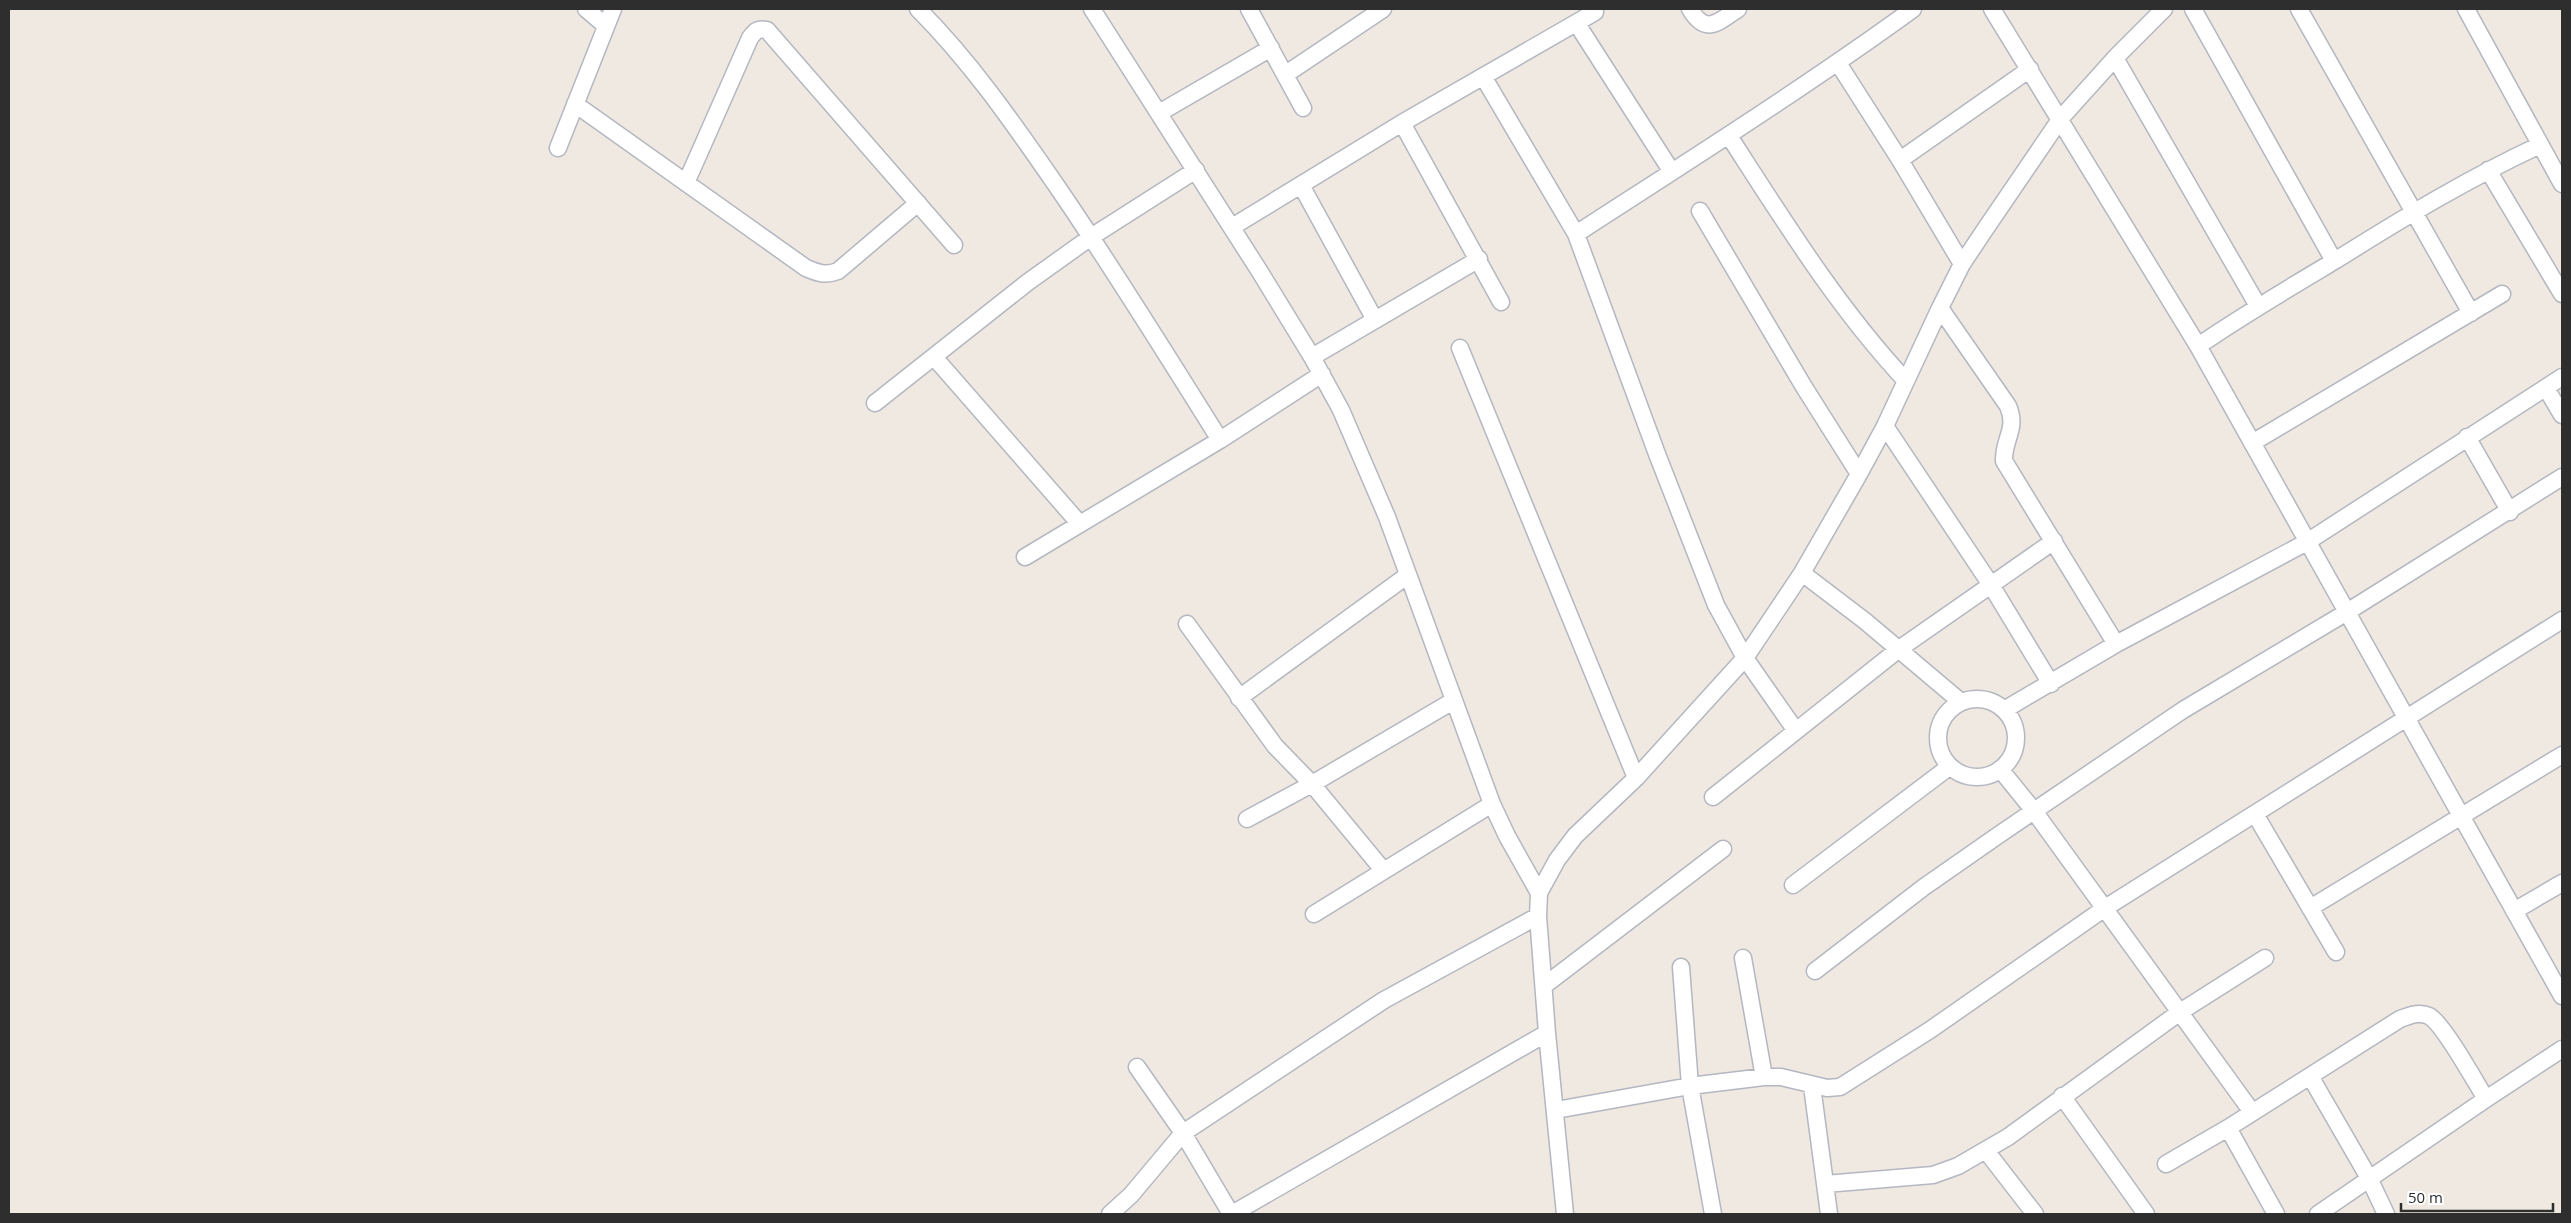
<svg xmlns="http://www.w3.org/2000/svg" width="2571" height="1223" viewBox="0 0 2571 1223" font-family="'Open Sans',sans-serif">
<rect width="100%" height="100%" fill="#efe9e1"/>
<g fill="none" stroke-linecap="round" stroke-linejoin="round">
<!-- street casing -->
<g stroke="#b4b7c1" stroke-width="19">
<path id="street" d="M 586,9 L 606,26
M 918,9 C 971,62 1013,123 1056,185 C 1113,268 1166,354 1220,440
M 1092,9 L 1260,272 L 1312,357 L 1341,410 L 1387,517 L 1492,804 L 1507,836 L 1539,893
M 1249,9 L 1303,108
M 1690,9 C 1706,36 1718,22 1738,9
M 1992,9 L 2198,346 L 2562,996
M 2193,9 L 2334,261
M 2299,9 L 2471,313
M 2466,9 L 2562,184
M 1577,24 L 1672,172
M 2115,58 L 2258,306
M 1838,63 L 1900,160 L 1962,264
M 1286,74 L 1383,9
M 1484,78 L 1576,234 L 1657,454 L 1716,605 L 1745,658 L 1796,731
M 575,104 L 806,268 C 818,273 825,276 838,271 L 918,203
M 1159,113 L 1271,48
M 1402,123 L 1501,302
M 1729,136 C 1784,221 1837,307 1906,381
M 558,148 L 613,9
M 1900,160 L 2030,69
M 2488,170 L 2562,294
M 686,183 L 750,38 C 755,31 758,28 767,30 L 954,245
M 1301,185 L 1375,320
M 1700,211 L 1804,387 L 1859,474
M 1232,227 L 1402,123 L 1595,12
M 1576,234 C 1690,160 1804,88 1913,9
M 1940,308 L 2008,406 C 2018,429 2003,439 2004,461 L 2116,644
M 2198,346 C 2243,315 2289,288 2336,260 C 2403,218 2469,178 2540,145
M 1460,348 L 1636,778
M 934,357 L 1079,523
M 1312,357 L 1479,259
M 2546,388 L 2562,415
M 875,403 L 1028,282 L 1091,237 L 1196,170
M 1885,426 L 1991,585 L 2051,684
M 2467,437 L 2510,512
M 2252,443 L 2502,294
M 1025,557 L 1220,440 L 1322,374
M 1802,573 L 1865,621 L 1961,702
M 1187,624 L 1275,746 L 1312,784 L 1383,870
M 1239,698 L 1408,575
M1938 738a39 39 0 1 1 78 0a39 39 0 1 1-78 0Z
M 2004,710 L 2116,644 L 2307,542 L 2562,377
M 2000,769 L 2034,811 L 2252,1112
M 1713,797 L 1899,649 L 2054,541
M 2255,814 L 2336,952
M 1247,819 L 1312,784 L 1453,701
M 1793,885 L 1949,767
M 2310,908 L 2562,755
M 2514,911 L 2562,883
M 1314,914 L 1492,804
M 1743,958 L 1764,1077
M 1681,967 L 1690,1086 L 1713,1214
M 1815,971 L 1924,887 L 2000,834 L 2183,710 L 2347,612 L 2562,477
M 1545,985 L 1723,849
M 1137,1067 L 1183,1133 L 1231,1214
M 2310,1076 L 2369,1178 L 2386,1214
M 1812,1086 L 1829,1214
M 2062,1096 L 2146,1214
M 1556,1110 L 1690,1086 L 1764,1077 L 1781,1077 L 1827,1088 L 1840,1087 L 1930,1030 L 2105,908 L 2562,620
M 2228,1128 L 2276,1214
M 1987,1152 L 2035,1214
M 2166,1164 L 2228,1128 L 2400,1019 C 2409,1016 2419,1011 2429,1016 C 2443,1023 2476,1083 2486,1099
M 1825,1184 L 1933,1175 L 1958,1166 L 2008,1137 L 2180,1012 L 2265,958
M 1110,1214 L 1131,1195 L 1183,1133 L 1384,1000 L 1538,916
M 1232,1214 L 1547,1033
M 1565,1214 L 1547,1033 L 1538,916 L 1539,893 L 1557,860 L 1575,836 L 1636,778 L 1745,658 L 1802,573 L 1859,474 L 1885,426 L 1940,308 L 1962,264 L 1984,231 L 2061,118 L 2115,58 L 2164,9
M 2318,1214 L 2486,1099 L 2562,1049"/>
</g>
<!-- street -->
<use href="#street" stroke="#fff" stroke-width="16"/>
</g>
<!-- border -->
<rect width="2571" height="1223" fill="none" stroke="#2e2e2e" stroke-width="20"/>
<!-- scale -->
<path d="M2401 1203v8h152v-8" fill="none" stroke="#2e2e2e" stroke-width="2.5"/>
<text x="2408" y="1203" font-size="15" fill="#2e2e2e" stroke="#ffffff" stroke-width="4" paint-order="stroke">50 m</text>
</svg>
